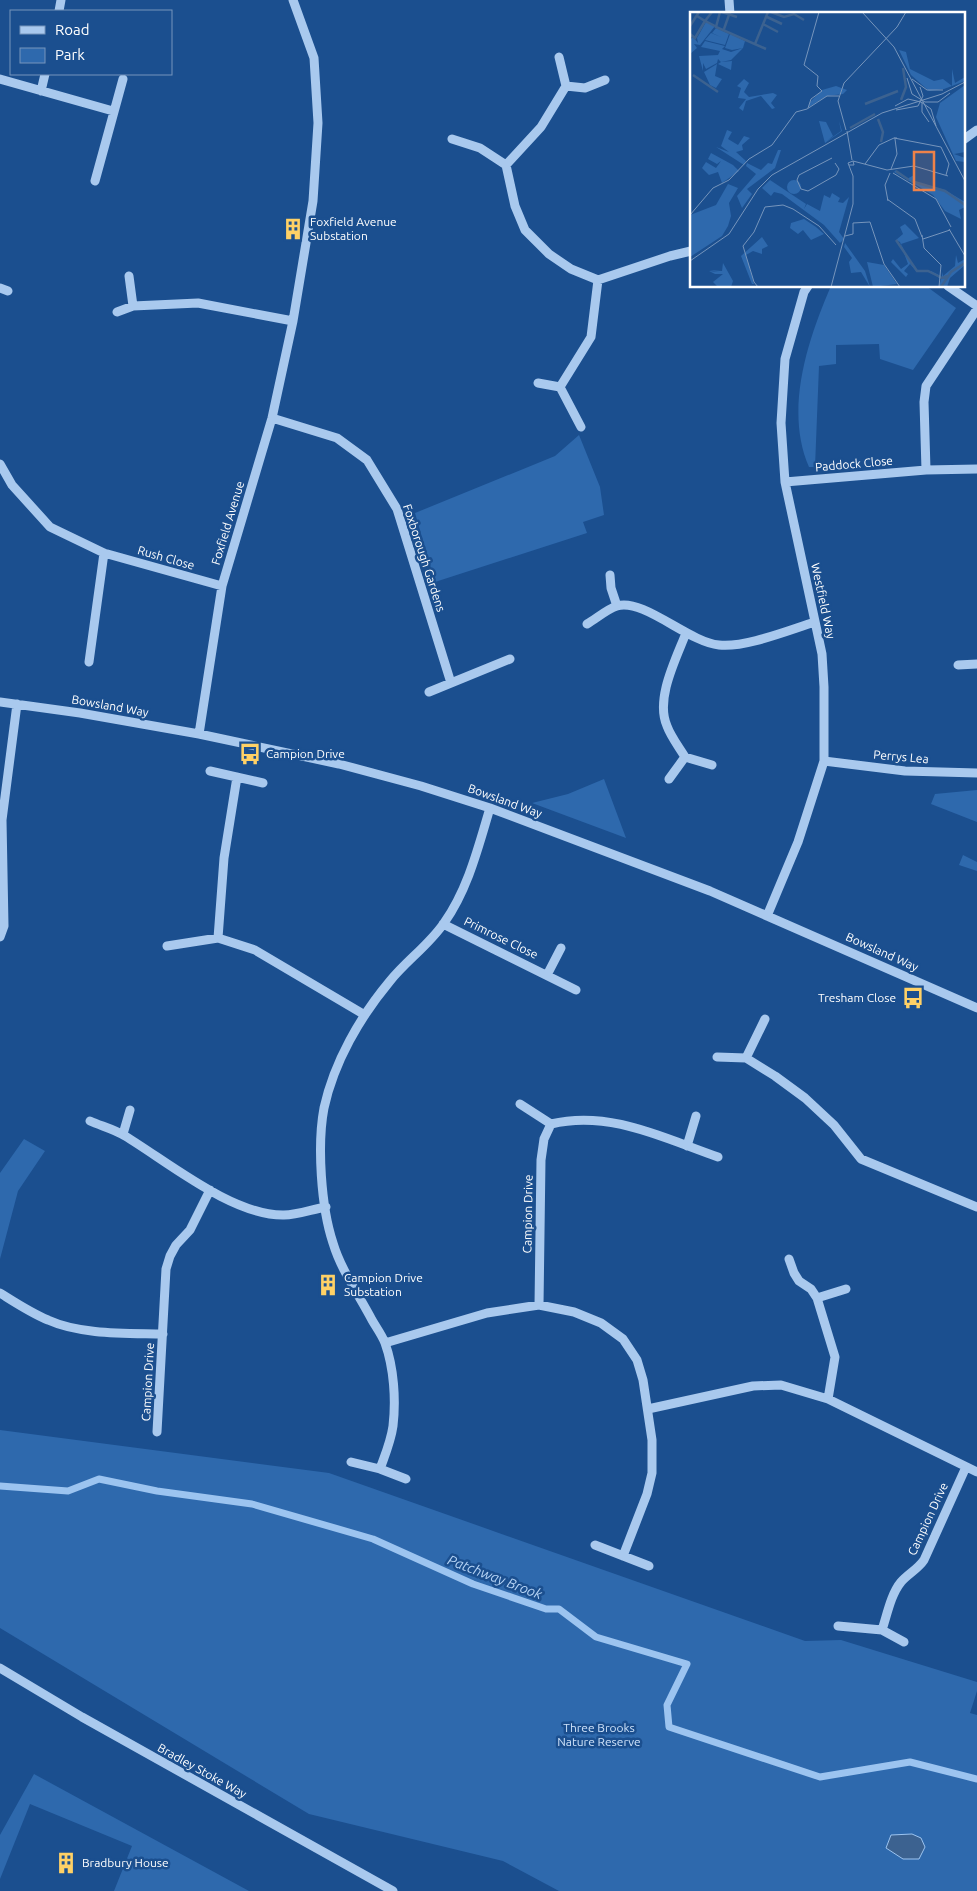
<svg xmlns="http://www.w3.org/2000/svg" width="977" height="1891" viewBox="0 0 977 1891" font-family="Ubuntu,sans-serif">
<rect width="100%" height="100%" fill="#1b4f8f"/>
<!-- green -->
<path fill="#2e69ad" d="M 831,286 L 926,286 L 956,308 L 913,370 L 880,359 L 879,344 L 836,345 L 836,364 L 819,366 L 815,467 L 809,467 C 784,410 808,339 831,286 Z
M 579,435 L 600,487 L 604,515 L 583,522 L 587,533 L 435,582 L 415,513 L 555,456 Z
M 604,779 L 626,838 L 532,803 L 568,794 Z
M 977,790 L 977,822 L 931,804 L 935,794 Z
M 963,855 L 977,862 L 977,871 L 959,865 Z
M 24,1139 L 45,1151 L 18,1191 L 0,1259 L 0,1173 Z
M 0,1430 L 329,1473 L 805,1641 L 841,1640 L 977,1682 L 977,1691 L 970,1713 L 977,1715 L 977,1891 L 559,1891 L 503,1861 L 309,1814 L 0,1628 Z
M 34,1774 L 249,1891 L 114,1891 L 132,1846 L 30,1804 L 0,1879 L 0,1835 Z"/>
<!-- water -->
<path fill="#3c6290" stroke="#9cc4f0" d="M 912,1834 L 921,1838 L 925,1847 L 919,1859 L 903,1859 L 886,1848 L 891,1835 Z"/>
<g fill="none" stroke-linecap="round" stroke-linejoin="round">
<!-- stream -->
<path stroke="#9cc4f0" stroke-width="7" d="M 0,1486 L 68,1491 L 99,1479 L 157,1491 L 252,1504 L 373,1539 L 473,1584 L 546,1609 L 559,1609 L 596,1637 L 687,1664 L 667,1705 L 669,1727 L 820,1777 L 910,1762 L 977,1779"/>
<!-- minor -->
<path stroke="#a9c9ee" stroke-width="9" d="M 729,0 L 730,14
M 59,11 L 61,0
M 559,57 L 566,86
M 0,79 L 113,111
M 41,91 L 45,74
M 452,139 L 480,148 L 506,165 L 515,206 L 525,230 L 549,254 L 571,269 L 598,280 L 670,256 L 691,251
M 963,140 L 977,130
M 506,165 L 541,127 L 566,86 L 585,88 L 605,80
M 95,181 L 123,79
M 129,276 L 133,306
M 948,286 L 977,306
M 0,288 L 8,291
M 117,312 L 133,306 L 198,303 L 293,321
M 538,383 L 560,387 L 581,427
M 560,387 L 591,337 L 598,280
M 272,418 L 337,438 L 367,460 L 397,509 L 451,683
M 0,464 L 12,485 L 50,527 L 104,553 L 222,586
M 926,470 L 924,402 L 926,386 L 977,309
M 785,482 L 926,470 L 977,469
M 610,575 L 611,588 L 617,606
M 587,624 C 596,619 607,609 617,606 C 644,598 688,642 719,645 C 745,648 789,630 815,622
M 89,662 L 104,553
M 958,665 L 977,664
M 429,692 L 510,659
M 0,702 L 80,713 L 199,734 L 339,764 L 421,786 L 490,808 L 710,891 L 977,1008
M 199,734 L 222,586 L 272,418 L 293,321 L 313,201 L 318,123 L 314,58 L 293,0
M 685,757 C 679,747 671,737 667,726 C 655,699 676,659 686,633
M 824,761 L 905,771 L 977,773
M 210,771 L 263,783
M 669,779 L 685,757 L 712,765
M 767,916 L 798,842 L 824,761 L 824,687 L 822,654 L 785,482 L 781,423 L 785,359 L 804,292 L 808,286
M 443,924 L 576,990
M 0,937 L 4,926 L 2,820 L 17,704
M 218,938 L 224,858 L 237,777
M 167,946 L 218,938 L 255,950 L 365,1015
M 547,975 L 561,948
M 717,1057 L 746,1058 L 775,1076 L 805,1098 L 834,1125 L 861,1159 L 977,1207
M 746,1058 L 765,1019
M 520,1104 L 551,1124
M 90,1121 C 101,1126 114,1129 125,1136 C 168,1162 233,1216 284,1215 C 298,1215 313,1209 326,1207
M 123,1134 L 130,1110
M 687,1146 L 696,1116
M 789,1259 L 794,1273 L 799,1281 L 811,1289 L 817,1298 L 835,1357 L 828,1399
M 0,1293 C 16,1303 31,1313 48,1320 C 81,1335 127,1333 163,1334
M 817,1298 L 846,1289
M 539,1305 L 541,1160 L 544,1139 L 551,1124 C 610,1110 663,1138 718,1157
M 385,1343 L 487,1313 L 539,1305 L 574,1312 L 601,1323 L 623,1339 L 637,1360 L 643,1380 L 652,1440 L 652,1473 L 647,1494 L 623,1556
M 648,1409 L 753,1386 L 781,1385 L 828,1399 L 977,1472
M 157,1432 L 166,1269 L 170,1256 L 176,1245 L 190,1230 L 210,1190
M 351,1462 L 380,1469 L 406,1479
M 380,1469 C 385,1455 391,1441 393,1426 C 396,1400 394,1368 385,1343 C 382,1335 376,1327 372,1320 C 359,1295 341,1270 333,1243 C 321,1207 317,1145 324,1108 C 334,1062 360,1017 390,981 C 406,961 429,945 444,923 C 468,889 478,848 490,808
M 595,1545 L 649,1566
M 838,1626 L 882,1630 L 904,1642
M 882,1630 C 887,1615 891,1594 901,1582 C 908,1574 918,1569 924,1560 L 966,1467
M 0,1668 L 82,1717 L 393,1891"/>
</g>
<!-- icons -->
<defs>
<g id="building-bare" transform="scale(1.725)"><path d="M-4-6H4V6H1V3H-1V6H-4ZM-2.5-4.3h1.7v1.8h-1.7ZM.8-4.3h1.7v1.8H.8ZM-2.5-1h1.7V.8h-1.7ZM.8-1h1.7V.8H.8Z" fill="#ffd166" stroke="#1b4f8f" stroke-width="2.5" paint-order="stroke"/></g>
<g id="bus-bare" transform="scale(1.725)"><path d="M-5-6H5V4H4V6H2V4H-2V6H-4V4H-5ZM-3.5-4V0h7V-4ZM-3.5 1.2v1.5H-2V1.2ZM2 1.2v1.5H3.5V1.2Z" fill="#ffd166" stroke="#1b4f8f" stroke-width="2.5" paint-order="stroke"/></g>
</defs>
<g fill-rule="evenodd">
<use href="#building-bare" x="293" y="229"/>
<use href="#bus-bare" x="250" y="754"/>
<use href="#bus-bare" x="913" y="998"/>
<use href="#building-bare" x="328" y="1285"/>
<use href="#building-bare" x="66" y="1863"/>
</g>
<g text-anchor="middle" stroke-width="5" stroke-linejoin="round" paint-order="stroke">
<!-- poi labels -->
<g font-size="12" fill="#fff" stroke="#1b4f8f" text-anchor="start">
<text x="310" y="226">Foxfield Avenue<tspan x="310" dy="14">Substation</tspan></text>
<text x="266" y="758">Campion Drive</text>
<text x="896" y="1002" text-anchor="end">Tresham Close</text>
<text x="344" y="1282">Campion Drive<tspan x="344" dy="14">Substation</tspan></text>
<text x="82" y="1867">Bradbury House</text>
</g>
<!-- street labels -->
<g font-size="12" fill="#fff" stroke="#1b4f8f">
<text transform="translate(854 464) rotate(-5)" y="4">Paddock Close</text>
<text transform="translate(228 523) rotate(-73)" y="4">Foxfield Avenue</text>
<text transform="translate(166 558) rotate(16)" y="4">Rush Close</text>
<text transform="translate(424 558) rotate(72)" y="4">Foxborough Gardens</text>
<text transform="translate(823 601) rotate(78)" y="4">Westfield Way</text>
<text transform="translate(110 706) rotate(10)" y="4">Bowsland Way</text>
<text transform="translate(901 757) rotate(5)" y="4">Perrys Lea</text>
<text transform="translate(505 801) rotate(20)" y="4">Bowsland Way</text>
<text transform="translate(501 938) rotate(26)" y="4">Primrose Close</text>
<text transform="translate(882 952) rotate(24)" y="4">Bowsland Way</text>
<text transform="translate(528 1214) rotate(-89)" y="4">Campion Drive</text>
<text transform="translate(148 1382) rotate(-87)" y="4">Campion Drive</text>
<text transform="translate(928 1519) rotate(-65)" y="4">Campion Drive</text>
<text transform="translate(202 1771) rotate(29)" y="4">Bradley Stoke Way</text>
</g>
<!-- park labels -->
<g font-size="12" fill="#cfe3fa" stroke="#1b4f8f">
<text x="599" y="1732">Three Brooks<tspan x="599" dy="14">Nature Reserve</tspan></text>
</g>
<!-- water labels -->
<g font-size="14" font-style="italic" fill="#b5d3f5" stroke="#1b4f8f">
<text transform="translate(495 1577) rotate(21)" y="5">Patchway Brook</text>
</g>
</g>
<!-- overview -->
<g transform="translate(690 12)">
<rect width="275" height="275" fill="#1b4f8f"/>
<path d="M 16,10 L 25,14 L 10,33 L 4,32 L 7,36 L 0,42 L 0,28 L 3,25 L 8,31 L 7,26 ZM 26,16 L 39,22 L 35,33 L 15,28 L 21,21 L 31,25 L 22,21 ZM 40,22 L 55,29 L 53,36 L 42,38 L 35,36 ZM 15,29 L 35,34 L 32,37 L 41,40 L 53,36 L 41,48 L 31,50 L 42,49 L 41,58 L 28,52 L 31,50 L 28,47 L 27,51 L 16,57 L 13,51 L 13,59 L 9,44 L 28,43 L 30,39 L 11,35 ZM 209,38 L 216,40 L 220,57 L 244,69 L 253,67 L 262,74 L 262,57 L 265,71 L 275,65 L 275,69 L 254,77 L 239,79 L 221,63 ZM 27,52 L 25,64 L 32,67 L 26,76 L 20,73 L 14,60 ZM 54,67 L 59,71 L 54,80 L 59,85 L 83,81 L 87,83 L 81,91 L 85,96 L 82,97 L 71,84 L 56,89 L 53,99 L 49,96 L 56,87 L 48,86 L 51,76 L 47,74 ZM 275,73 L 275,140 L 264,142 L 275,146 L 275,150 L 266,149 L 246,105 L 250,91 ZM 146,74 L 157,78 L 153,82 L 137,84 L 119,95 L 119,91 L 132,78 ZM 129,109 L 136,110 L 143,124 L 137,129 L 151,119 L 149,109 L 152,119 L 135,131 ZM 37,118 L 42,120 L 38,127 L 48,133 L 54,124 L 60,126 L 52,133 L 53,138 L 46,140 L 56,149 L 54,153 L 26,135 L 39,140 L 31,134 ZM 88,138 L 91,138 L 85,156 L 57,177 L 62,182 L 52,196 L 47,184 L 66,162 L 56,154 L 57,151 L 71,158 L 78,151 L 82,152 ZM 21,141 L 43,153 L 49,159 L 32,171 L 28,160 L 19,163 L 12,156 L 16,150 L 26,156 L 31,149 L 27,152 L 18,147 ZM 206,158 L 217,167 L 224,163 L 223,169 L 255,178 L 275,190 L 275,195 L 269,198 L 271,207 L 255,199 L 243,183 L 204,160 ZM97 175a7 7 0 1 1 14 0a7 7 0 1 1-14 0ZM 80,168 L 116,192 L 114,197 L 117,192 L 130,199 L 134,183 L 140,186 L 142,181 L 150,186 L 148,190 L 153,191 L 159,185 L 149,220 L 154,227 L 150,231 L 134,213 L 92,182 L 84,180 L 81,184 L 72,176 ZM 38,172 L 48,176 L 39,191 L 41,204 L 38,214 L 32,224 L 0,245 L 0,203 L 26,193 ZM 114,207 L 126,215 L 134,222 L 121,228 L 113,218 L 108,222 L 100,216 L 101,211 ZM 215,212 L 229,226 L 211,232 L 221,252 L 227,258 L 241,259 L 251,264 L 249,266 L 241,260 L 227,260 L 220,252 L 214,259 L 218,262 L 216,265 L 201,250 L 203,247 L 211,257 L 218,252 L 210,230 L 206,228 L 213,222 L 210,215 ZM 72,225 L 78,234 L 72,237 L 72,242 L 63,239 L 56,243 L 64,272 L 62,272 L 51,244 ZM 155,231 L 175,259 L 180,275 L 171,260 L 161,261 L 159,250 L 162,246 L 154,235 ZM 266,243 L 268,251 L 275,247 L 275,253 L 260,266 L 257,275 L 249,275 L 253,260 L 253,264 L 265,254 ZM 177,250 L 194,253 L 207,272 L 183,275 ZM 33,251 L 43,269 L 41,275 L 28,275 L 23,270 L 33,262 L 25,262 L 19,259 L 29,260 L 19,258 L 32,259 Z" fill="#2e69ad"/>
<path fill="none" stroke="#3c6290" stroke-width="2.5" d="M 30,0 L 26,15 L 76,37M 32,0 L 47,5M 81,0 L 94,5 L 104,2 L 114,8M 7,4 L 15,9 L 22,0M 77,5 L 92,12M 73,12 L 88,20M 0,14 L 9,0M 34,17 L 40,0M 0,22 L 5,26 L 15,9 L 25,14M 65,32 L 78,0M 3,63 L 28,80M 211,88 L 216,75 L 213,56M 175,92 L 208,79M 188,107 L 193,120 L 191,130M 160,116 L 185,102M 206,159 L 219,168M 221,169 L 255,179 L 275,193M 206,228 L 227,259 L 238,259 L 252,266 L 260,263M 251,275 L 261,260 L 275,251"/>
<path fill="none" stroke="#7695bc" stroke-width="1" d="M 172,0 L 204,35 L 275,169M 217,66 L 222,82 L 235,90 L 248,90 L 260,81M 222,67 L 237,78 L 253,78M 232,90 L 232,100 L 239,110M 205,94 L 218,87 L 231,90 L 241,97 L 246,114M 118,96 L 121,87 L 132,79 L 127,74 L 128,64 L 114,53 L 129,0M 206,98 L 228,94 L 233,84 L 230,75M 156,118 L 148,89 L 154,71 L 207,15 L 216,0M 157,119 L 162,148M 207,126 L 204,126 L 251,135 L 259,152 L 256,163M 142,146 L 109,163 L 107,168 L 111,177 L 118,179 L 146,163 L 149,157 L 145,151M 163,149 L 197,158M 175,152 L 189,133 L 204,126M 201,157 L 207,142 L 205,127M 197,158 L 224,154 L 258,164M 203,161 L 246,187 L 261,215M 197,187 L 225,207 L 232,225M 198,189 L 195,173 L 200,161M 0,203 L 23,176 L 39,168 L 59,147 L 82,133 L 106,100 L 117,97 L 137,84 L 149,84M 259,217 L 275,244M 232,223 L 234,236 L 251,253 L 249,275M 155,224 L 163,222 L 163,211 L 180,210 L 194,252 L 210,275M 233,227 L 260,218M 0,249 L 39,222 L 68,177 L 82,163 L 192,101 L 252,82 L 275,70M 68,275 L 64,270 L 53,234 L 64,220 L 75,195 L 93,193 L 103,197 L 129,214 L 146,233M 141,275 L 163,192 L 163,164 L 158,151 L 163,149 L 164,153 L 159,153"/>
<path fill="#ee8249" fill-opacity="0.15" stroke="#ee8249" stroke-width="2.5" d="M 224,140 L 244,140 L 244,178 L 224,178 Z"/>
<rect width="275" height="275" fill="none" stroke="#fff" stroke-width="2.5"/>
</g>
<!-- legend -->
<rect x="10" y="10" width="162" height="65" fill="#1b4f8f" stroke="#7695bc"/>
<rect x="20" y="26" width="25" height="8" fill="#a9c9ee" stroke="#7695bc"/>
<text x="55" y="35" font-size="15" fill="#ffffff">Road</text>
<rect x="20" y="48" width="25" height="15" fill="#2e69ad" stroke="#7695bc"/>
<text x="55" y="60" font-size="15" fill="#ffffff">Park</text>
</svg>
